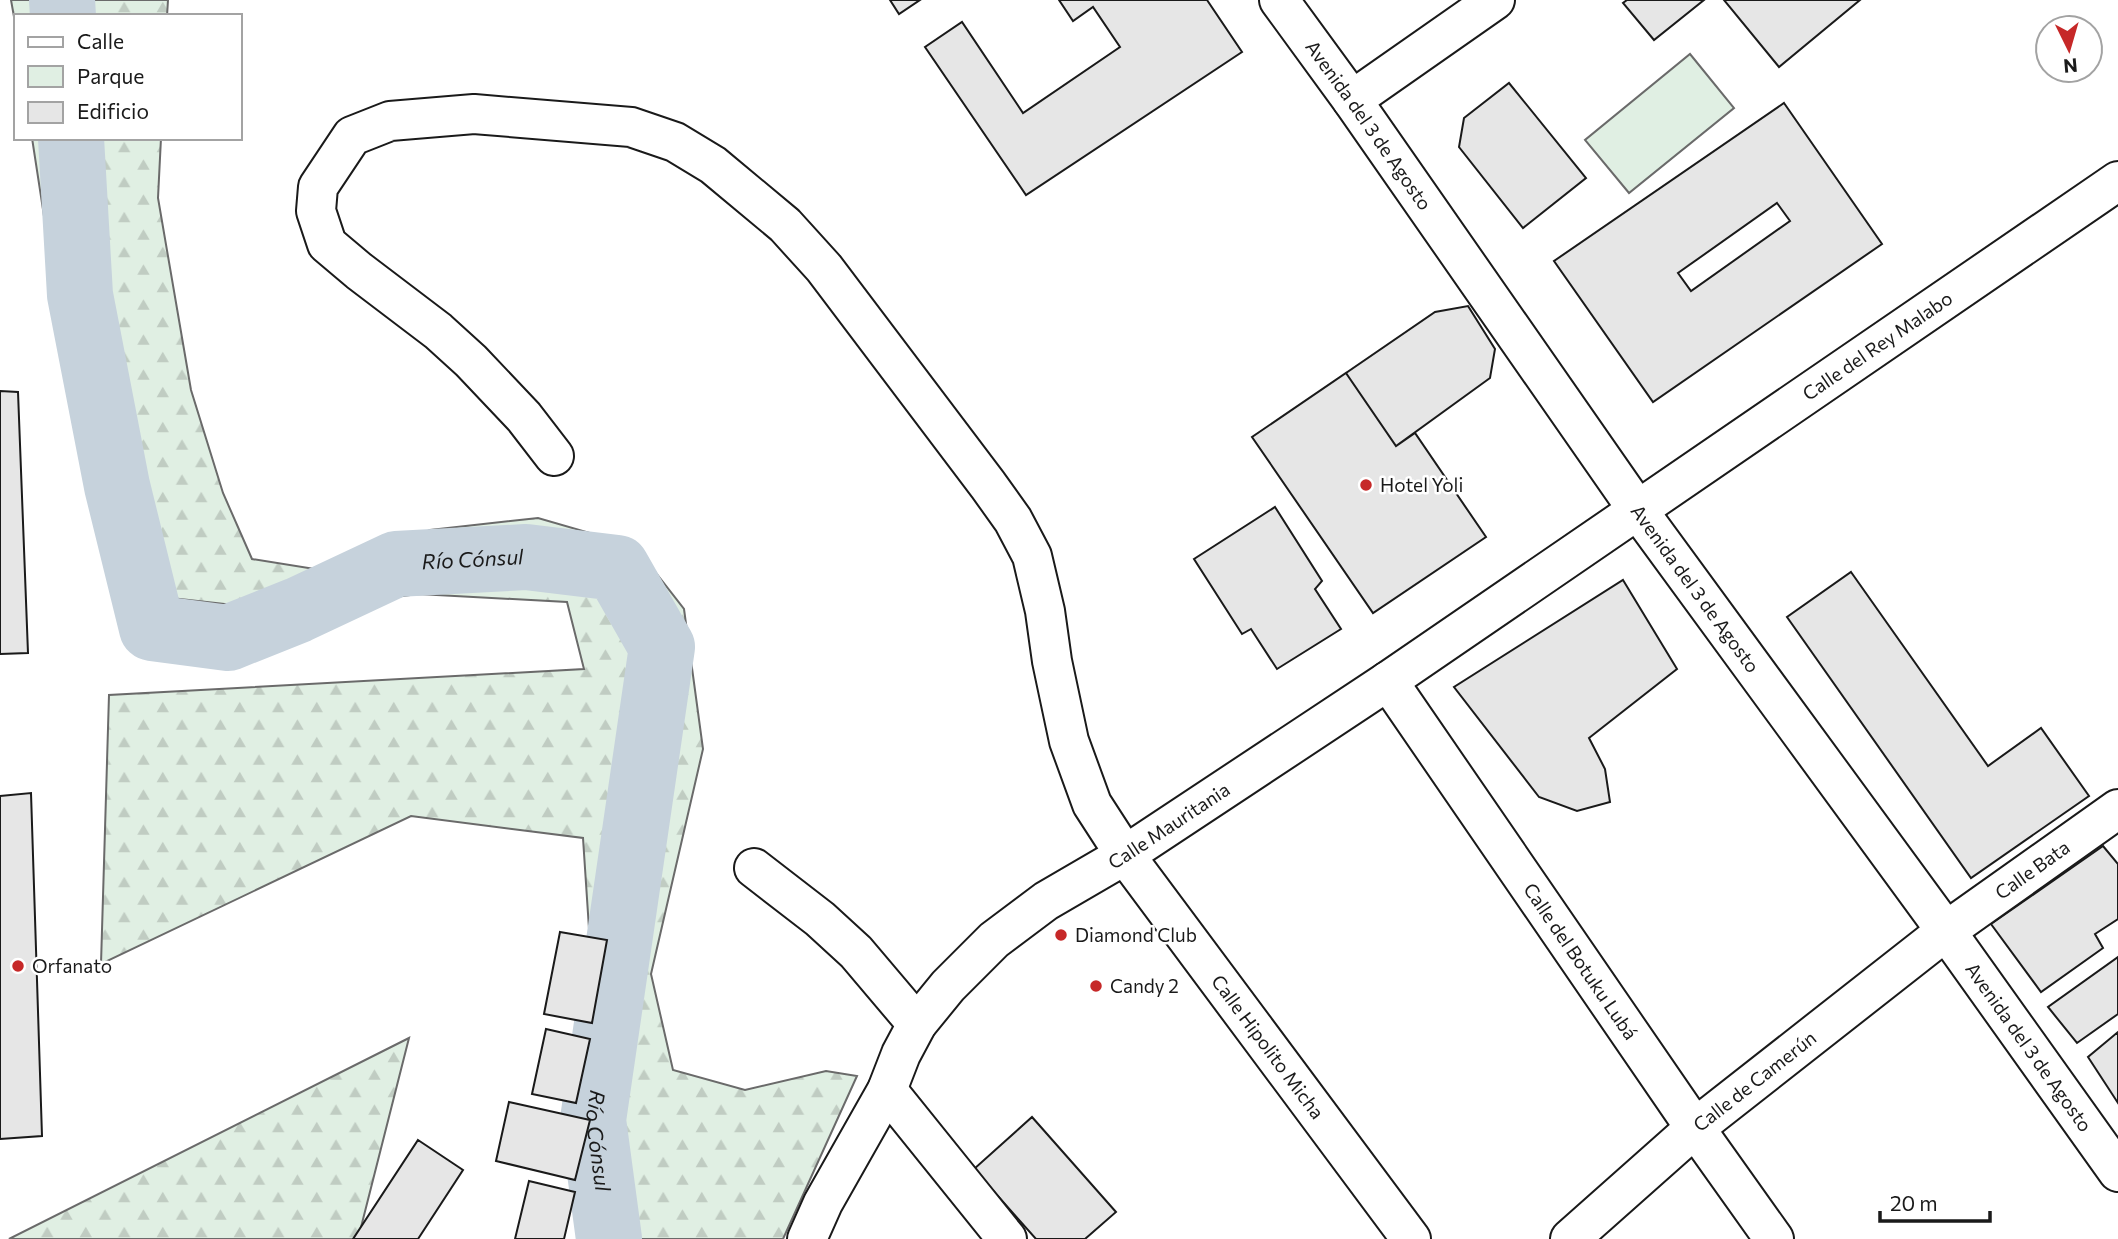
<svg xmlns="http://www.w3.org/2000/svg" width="2118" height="1239" viewBox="0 0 2118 1239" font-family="Commissioner,sans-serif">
<defs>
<pattern id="forest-firs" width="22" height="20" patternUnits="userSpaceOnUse" patternTransform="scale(1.75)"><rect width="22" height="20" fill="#e0efe3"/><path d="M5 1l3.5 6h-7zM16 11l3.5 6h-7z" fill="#c0ccc2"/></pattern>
</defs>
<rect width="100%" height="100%" fill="#fff"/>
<!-- green -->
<path fill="#e0efe3" stroke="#6a6a6a" stroke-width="2" d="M 1690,54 L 1734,108 L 1629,193 L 1585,140 Z"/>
<!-- forest -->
<path fill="url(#forest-firs)" stroke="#6a6a6a" stroke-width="2" d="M 11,0 L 168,0 L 167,16 L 16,16 L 16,28 Z
M 32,138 L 161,138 L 158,198 L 191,390 L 223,493 L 252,559 L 327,571 L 430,530 L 538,518 L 635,546 L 684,609 L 703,749 L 651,974 L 673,1070 L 745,1090 L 826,1071 L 857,1076 L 783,1239 L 589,1239 L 600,1095 L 583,838 L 411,816 L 101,964 L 109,695 L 584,669 L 567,602 L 418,594 L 287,611 L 153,596 L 72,398 Z
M 409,1038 L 358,1239 L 9,1239 Z"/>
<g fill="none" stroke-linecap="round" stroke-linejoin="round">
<!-- river -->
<g stroke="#c6d2dc" stroke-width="66">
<path d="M 62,0 L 63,16"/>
<path id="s1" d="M 71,138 L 80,295 L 117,486 L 152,628 L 228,638 L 298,610 L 396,564 L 526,557 L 617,568 L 662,647 L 593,1120 L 609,1239"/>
</g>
</g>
<!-- building -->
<path fill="#e6e6e6" stroke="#1a1a1a" stroke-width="2" fill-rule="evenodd" d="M 890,0 L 920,0 L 899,14 Z
M 1059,0 L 1207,0 L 1242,52 L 1026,195 L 925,47 L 962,22 L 1023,113 L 1120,47 L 1093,7 L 1073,21 Z
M 1627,0 L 1704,0 L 1654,40 L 1623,3 Z
M 1724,0 L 1860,0 L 1779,67 Z
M 1509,83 L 1586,178 L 1523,228 L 1459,147 L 1464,118 Z
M 1784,103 L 1882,244 L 1653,402 L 1554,261 ZM 1777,203 L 1790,221 L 1691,291 L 1678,273 Z
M 1468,306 L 1495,349 L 1490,378 L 1396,446 L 1346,373 L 1435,312 Z
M 1346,373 L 1396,446 L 1415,433 L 1486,537 L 1373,613 L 1252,437 Z
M 0,391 L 18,392 L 28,653 L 0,654 Z
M 1275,507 L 1322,581 L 1315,589 L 1341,629 L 1277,669 L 1251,629 L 1242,634 L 1194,559 Z
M 1851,572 L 1988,766 L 2041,728 L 2089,796 L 1971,878 L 1787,617 Z
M 1623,580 L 1677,669 L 1589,738 L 1605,769 L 1610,802 L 1577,811 L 1539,797 L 1454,687 Z
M 31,793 L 42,1136 L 0,1139 L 0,796 Z
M 2103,846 L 2118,864 L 2118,919 L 2095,934 L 2103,948 L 2041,992 L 1991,924 Z
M 560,932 L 607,940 L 592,1023 L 544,1014 Z
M 2118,957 L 2118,1014 L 2077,1043 L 2048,1007 Z
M 546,1029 L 590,1039 L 576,1103 L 532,1094 Z
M 2118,1032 L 2118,1103 L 2088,1057 Z
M 509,1102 L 590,1120 L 575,1180 L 496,1161 Z
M 1032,1117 L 1116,1212 L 1085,1239 L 1036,1239 L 974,1169 Z
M 418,1140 L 463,1170 L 418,1239 L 353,1239 Z
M 529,1181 L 575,1192 L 564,1239 L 515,1239 Z"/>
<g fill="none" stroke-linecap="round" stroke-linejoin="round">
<!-- minor casing -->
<g stroke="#1a1a1a" stroke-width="42">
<g id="minor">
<path d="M 1352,100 L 1495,0"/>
<path id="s2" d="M 554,456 L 524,417 L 471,361 L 438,331 L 359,271 L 327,244 L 316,211 L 318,187 L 352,136 L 390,121 L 474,114 L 631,127 L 675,142 L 713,165 L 785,225 L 824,268 L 988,485 L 1013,520 L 1032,556 L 1045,611 L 1052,661 L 1069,741 L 1092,804 L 1125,855 L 1411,1239"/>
<path id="s3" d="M 1388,681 L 1695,1128 L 1774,1239"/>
<path d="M 754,868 L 820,919 L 856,952 L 917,1024"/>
<path d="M 887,1090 L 1007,1239"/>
<path id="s4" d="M 1570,1239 L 1695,1128 L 1946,931 L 2118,809"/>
</g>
</g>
<!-- major casing -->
<g stroke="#1a1a1a" stroke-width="42">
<g id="major">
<path id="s5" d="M 1279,0 L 1352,100 L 1637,509 L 1946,931 L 2118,1172"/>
<path id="s6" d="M 807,1239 L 823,1203 L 887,1090 L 901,1054 L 917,1024 L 948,986 L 994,940 L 1046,901 L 1125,855 L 1388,681 L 2118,181"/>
</g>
</g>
<!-- minor -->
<use href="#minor" stroke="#fff" stroke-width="38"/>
<!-- major -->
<use href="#major" stroke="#fff" stroke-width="38"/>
</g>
<!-- markers -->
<g fill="#c62828" stroke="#fff" stroke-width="2.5">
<circle cx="1366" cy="485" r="7"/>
<circle cx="1061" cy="935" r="7"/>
<circle cx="18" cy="966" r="7"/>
<circle cx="1096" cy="986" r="7"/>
</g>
<g text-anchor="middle" stroke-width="5" stroke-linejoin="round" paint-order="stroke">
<!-- street labels -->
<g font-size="19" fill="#1a1a1a" stroke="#fff">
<text dy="7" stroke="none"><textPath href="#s5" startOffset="154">Avenida del 3 de Agosto</textPath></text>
<text dy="7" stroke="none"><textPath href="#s6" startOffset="1421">Calle del Rey Malabo</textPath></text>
<text dy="7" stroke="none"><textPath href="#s5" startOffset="721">Avenida del 3 de Agosto</textPath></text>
<text dy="7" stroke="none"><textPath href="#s6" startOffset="565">Calle Mauritania</textPath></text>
<text dy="7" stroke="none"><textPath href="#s4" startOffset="592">Calle Bata</textPath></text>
<text dy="7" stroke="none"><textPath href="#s3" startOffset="340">Calle del Botuku Lubá</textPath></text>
<text dy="7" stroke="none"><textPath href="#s2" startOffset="1869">Calle Hipolito Micha</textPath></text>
<text dy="7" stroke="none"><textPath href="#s5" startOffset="1288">Avenida del 3 de Agosto</textPath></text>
<text dy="7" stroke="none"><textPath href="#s4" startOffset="243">Calle de Camerún</textPath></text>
</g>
<!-- poi labels -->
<g font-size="19" fill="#1a1a1a" stroke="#fff" text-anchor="start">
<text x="1380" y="492">Hotel Yoli</text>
<text x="1075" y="942">Diamond Club</text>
<text x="32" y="973">Orfanato</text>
<text x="1110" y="993">Candy 2</text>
</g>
<!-- water labels -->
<g font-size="21" font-style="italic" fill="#1a1a1a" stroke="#fff">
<text dy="7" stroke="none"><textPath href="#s1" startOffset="835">Río Cónsul</textPath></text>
<text dy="7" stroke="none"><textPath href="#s1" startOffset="1570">Río Cónsul</textPath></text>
</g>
</g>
<!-- legend -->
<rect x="14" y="14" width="228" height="126" fill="#ffffff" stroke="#a3a3a3" stroke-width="2"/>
<rect x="28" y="37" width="35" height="10" fill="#ffffff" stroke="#a3a3a3" stroke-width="2"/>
<text x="77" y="49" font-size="21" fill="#1a1a1a">Calle</text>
<rect x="28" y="66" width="35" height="21" fill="#e0efe3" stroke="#a3a3a3" stroke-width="2"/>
<text x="77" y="84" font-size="21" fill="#1a1a1a">Parque</text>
<rect x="28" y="102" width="35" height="21" fill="#e6e6e6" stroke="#a3a3a3" stroke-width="2"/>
<text x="77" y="119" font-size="21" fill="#1a1a1a">Edificio</text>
<!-- north arrow -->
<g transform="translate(2069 49) rotate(175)"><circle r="33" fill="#ffffff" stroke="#a3a3a3" stroke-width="2"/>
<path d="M0-5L12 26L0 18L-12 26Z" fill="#c62828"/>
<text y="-10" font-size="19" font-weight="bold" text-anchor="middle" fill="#1a1a1a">N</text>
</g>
<!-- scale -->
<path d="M1880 1211v10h110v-10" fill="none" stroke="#1a1a1a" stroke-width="3.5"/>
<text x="1890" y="1211" font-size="21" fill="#1a1a1a" stroke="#ffffff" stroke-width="5" paint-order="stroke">20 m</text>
</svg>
